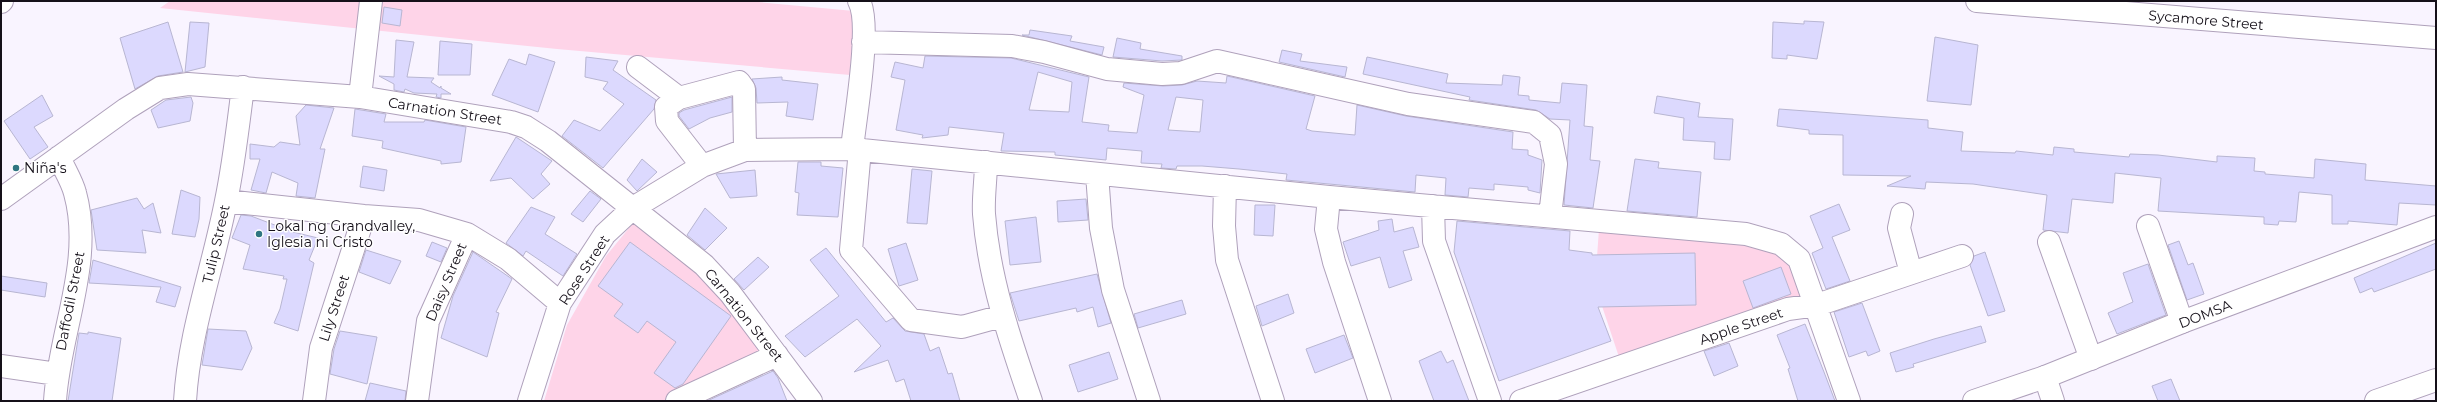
<svg xmlns="http://www.w3.org/2000/svg" width="2437" height="402" viewBox="0 0 2437 402" font-family="Montserrat,sans-serif">
<rect width="100%" height="100%" fill="#f9f4ff"/>
<!-- green -->
<path fill="#fed4e8" d="M 170,1 L 747,1 L 854,11 L 850,75 L 557,49 L 160,8 Z
M 634,222 L 698,273 L 737,315 L 774,362 L 691,401 L 544,401 L 567,325 L 606,256 Z
M 1599,229 L 1745,242 L 1779,253 L 1792,265 L 1805,297 L 1619,357 L 1595,285 Z"/>
<!-- building -->
<path fill="#dcd9fe" stroke="#b8b6d2" fill-rule="evenodd" d="M 384,7 L 402,10 L 400,26 L 382,23 Z
M 1804,21 L 1824,22 L 1817,59 L 1787,55 L 1787,59 L 1772,58 L 1773,22 L 1804,24 Z
M 168,22 L 183,72 L 158,76 L 135,89 L 120,38 Z
M 190,22 L 209,23 L 205,67 L 185,72 Z
M 1030,30 L 1072,36 L 1070,41 L 1104,47 L 1102,55 L 1022,35 L 1029,35 Z
M 1935,37 L 1978,45 L 1971,105 L 1927,101 Z
M 1117,38 L 1141,43 L 1140,49 L 1182,56 L 1182,60 L 1162,61 L 1113,57 Z
M 396,40 L 414,42 L 407,77 L 434,78 L 431,82 L 440,88 L 441,86 L 441,88 L 451,94 L 441,94 L 441,98 L 436,97 L 437,94 L 414,93 L 405,89 L 404,92 L 394,90 L 394,84 L 379,76 L 394,77 Z
M 440,41 L 472,44 L 470,75 L 438,75 Z
M 1282,50 L 1302,54 L 1300,61 L 1347,67 L 1345,77 L 1279,62 Z
M 529,54 L 555,62 L 538,112 L 492,95 L 509,59 L 526,65 Z
M 925,56 L 1011,58 L 1089,77 L 1082,122 L 1109,125 L 1108,131 L 1137,133 L 1144,95 L 1123,87 L 1124,83 L 1163,86 L 1182,85 L 1197,81 L 1226,83 L 1227,76 L 1315,96 L 1306,129 L 1312,131 L 1355,135 L 1357,105 L 1406,116 L 1513,132 L 1512,149 L 1528,150 L 1528,155 L 1542,160 L 1540,193 L 1528,190 L 1528,187 L 1494,184 L 1494,190 L 1469,188 L 1468,197 L 1445,195 L 1446,178 L 1416,175 L 1415,192 L 1286,180 L 1287,174 L 1239,169 L 1202,166 L 1177,166 L 1176,169 L 1161,168 L 1162,164 L 1141,163 L 1142,151 L 1107,148 L 1106,160 L 1055,155 L 1055,152 L 1001,151 L 1004,133 L 949,127 L 948,135 L 922,138 L 923,135 L 896,130 L 905,80 L 891,77 L 895,62 L 923,68 ZM 1038,72 L 1072,82 L 1069,112 L 1029,110 ZM 1176,97 L 1203,100 L 1200,132 L 1168,130 Z
M 586,57 L 618,61 L 613,70 L 656,100 L 654,109 L 603,168 L 562,136 L 574,120 L 600,131 L 624,104 L 603,89 L 608,82 L 585,77 Z
M 1367,57 L 1448,74 L 1446,83 L 1502,85 L 1503,75 L 1520,77 L 1518,95 L 1529,96 L 1529,100 L 1560,103 L 1562,83 L 1587,85 L 1584,126 L 1593,127 L 1590,160 L 1600,161 L 1593,208 L 1564,205 L 1570,120 L 1550,119 L 1536,110 L 1469,100 L 1470,97 L 1363,74 Z
M 782,77 L 782,80 L 818,84 L 813,120 L 786,116 L 788,102 L 757,103 L 756,88 L 752,79 Z
M 42,95 L 53,116 L 34,127 L 48,147 L 30,159 L 4,121 Z
M 1657,96 L 1700,103 L 1698,117 L 1733,119 L 1730,160 L 1714,159 L 1715,142 L 1683,140 L 1684,118 L 1654,113 Z
M 191,97 L 193,103 L 190,121 L 158,128 L 151,110 L 166,100 Z
M 732,97 L 732,112 L 710,118 L 689,129 L 679,116 L 679,113 L 684,110 Z
M 306,105 L 334,108 L 320,149 L 325,149 L 315,198 L 296,196 L 298,183 L 272,172 L 266,193 L 251,190 L 260,159 L 250,159 L 250,144 L 274,147 L 280,142 L 300,145 L 296,116 Z
M 355,109 L 386,114 L 384,122 L 424,122 L 425,120 L 466,127 L 461,162 L 441,164 L 441,161 L 382,148 L 383,141 L 352,136 Z
M 1779,109 L 1928,120 L 1928,128 L 1963,132 L 1961,151 L 2015,153 L 2016,151 L 2053,155 L 2054,147 L 2074,149 L 2074,152 L 2129,157 L 2130,154 L 2158,155 L 2217,162 L 2217,156 L 2255,158 L 2254,171 L 2265,172 L 2265,174 L 2314,178 L 2315,159 L 2366,164 L 2365,180 L 2436,186 L 2436,205 L 2399,203 L 2397,225 L 2348,221 L 2348,224 L 2332,224 L 2332,195 L 2299,192 L 2296,222 L 2279,221 L 2278,225 L 2264,224 L 2264,217 L 2158,211 L 2161,178 L 2115,173 L 2113,203 L 2072,199 L 2068,233 L 2043,230 L 2047,195 L 1973,184 L 1926,182 L 1925,189 L 1887,186 L 1911,176 L 1843,175 L 1843,135 L 1809,134 L 1809,130 L 1777,126 Z
M 516,137 L 552,161 L 541,174 L 550,184 L 533,199 L 511,178 L 490,181 Z
M 642,159 L 657,172 L 637,191 L 627,180 Z
M 1635,159 L 1659,162 L 1658,168 L 1701,172 L 1697,217 L 1627,211 Z
M 798,162 L 821,162 L 821,166 L 843,168 L 838,217 L 797,215 L 799,193 L 795,192 Z
M 363,166 L 387,170 L 384,191 L 360,187 Z
M 912,169 L 932,171 L 927,224 L 907,223 Z
M 755,170 L 757,196 L 730,198 L 716,174 Z
M 181,190 L 200,197 L 199,219 L 195,237 L 172,234 Z
M 590,191 L 601,199 L 583,222 L 571,214 Z
M 137,198 L 144,209 L 153,203 L 161,233 L 142,230 L 146,253 L 97,250 L 91,210 Z
M 1086,199 L 1088,220 L 1058,222 L 1057,201 Z
M 1839,204 L 1850,230 L 1832,237 L 1850,281 L 1826,289 L 1812,253 L 1823,248 L 1810,216 Z
M 1255,205 L 1275,205 L 1273,236 L 1254,235 Z
M 531,207 L 555,217 L 545,234 L 577,254 L 563,276 L 526,251 L 523,256 L 506,243 Z
M 705,208 L 727,228 L 705,250 L 687,235 Z
M 241,215 L 251,216 L 293,232 L 318,238 L 309,260 L 314,263 L 298,331 L 274,323 L 280,309 L 287,279 L 283,279 L 284,276 L 243,269 L 250,245 L 232,238 Z
M 1036,217 L 1041,262 L 1010,265 L 1005,221 Z
M 1392,219 L 1394,232 L 1413,227 L 1419,247 L 1403,251 L 1412,280 L 1389,288 L 1380,257 L 1351,266 L 1343,242 L 1379,230 L 1378,221 Z
M 1457,221 L 1570,231 L 1569,250 L 1592,253 L 1592,255 L 1695,253 L 1696,305 L 1598,307 L 1611,341 L 1499,381 L 1454,252 Z
M 2179,241 L 2188,265 L 2193,263 L 2204,294 L 2187,300 L 2168,245 Z
M 432,242 L 447,248 L 441,262 L 426,256 Z
M 630,242 L 731,316 L 683,384 L 675,388 L 654,373 L 676,342 L 647,321 L 638,333 L 614,316 L 623,304 L 598,286 Z
M 906,243 L 918,280 L 899,286 L 888,249 Z
M 2436,243 L 2436,269 L 2374,292 L 2372,288 L 2360,293 L 2354,278 Z
M 826,248 L 886,322 L 893,318 L 905,331 L 924,334 L 930,351 L 939,347 L 948,374 L 952,373 L 960,401 L 911,401 L 904,379 L 896,382 L 888,360 L 854,372 L 881,346 L 857,319 L 805,357 L 785,336 L 839,296 L 810,260 Z
M 366,250 L 401,261 L 390,284 L 359,272 Z
M 473,252 L 512,279 L 496,312 L 499,313 L 487,357 L 441,338 L 453,296 Z
M 1985,252 L 2005,311 L 1988,316 L 1970,265 L 1974,256 Z
M 758,257 L 769,267 L 744,290 L 734,279 Z
M 93,260 L 181,287 L 175,307 L 156,302 L 161,287 L 89,283 Z
M 2148,264 L 2166,315 L 2117,334 L 2108,313 L 2133,302 L 2123,273 Z
M 1781,267 L 1791,294 L 1753,308 L 1743,281 Z
M 1097,274 L 1111,323 L 1098,327 L 1093,307 L 1077,312 L 1076,308 L 1019,321 L 1010,293 Z
M 1,276 L 47,283 L 45,297 L 1,290 Z
M 1288,294 L 1294,313 L 1262,326 L 1256,306 Z
M 1182,300 L 1186,314 L 1138,328 L 1134,314 Z
M 1862,303 L 1880,351 L 1868,356 L 1866,351 L 1849,357 L 1834,312 Z
M 1805,324 L 1824,372 L 1835,401 L 1798,401 L 1788,369 L 1790,368 L 1777,335 Z
M 1981,326 L 1986,342 L 1913,364 L 1914,367 L 1896,372 L 1890,353 L 1934,339 Z
M 208,329 L 246,331 L 252,348 L 242,370 L 202,365 Z
M 340,331 L 377,337 L 367,384 L 330,374 L 334,349 Z
M 88,332 L 121,338 L 112,401 L 68,401 L 79,333 L 88,334 Z
M 1344,335 L 1353,358 L 1315,373 L 1306,349 Z
M 1729,343 L 1738,366 L 1714,376 L 1704,351 Z
M 1441,351 L 1447,363 L 1453,360 L 1469,401 L 1434,401 L 1419,361 Z
M 1109,352 L 1118,379 L 1078,392 L 1069,365 Z
M 773,371 L 778,378 L 787,401 L 707,401 Z
M 2171,379 L 2180,401 L 2158,401 L 2152,386 Z
M 370,383 L 406,391 L 405,401 L 365,401 Z"/>
<g fill="none" stroke-linecap="round" stroke-linejoin="round">
<!-- minor casing -->
<g stroke="#afa1bb" stroke-width="24">
<path id="minor" d="M 1977,1 L 2436,38
M 1,2 L 2,1
M 863,42 L 1012,46 L 1044,52 L 1107,69 L 1162,74 L 1181,73 L 1217,61 L 1408,104 L 1534,122 L 1550,135 L 1556,164 L 1550,216
M 638,67 L 679,98
M 360,97 L 371,1
M 852,149 C 855,118 872,24 859,1
M 860,149 L 851,250 L 911,320 L 962,327 L 1002,316
M 986,162 C 986,179 983,197 984,214 C 989,279 1010,340 1031,401
M 702,166 L 667,121 L 666,107 L 679,98 L 739,82 L 744,89 L 745,150
M 1097,174 L 1101,228 L 1113,290 L 1149,401
M 1225,186 L 1224,226 L 1227,260 L 1273,401
M 1329,197 L 1326,229 L 1334,262 L 1380,401
M 1,199 L 126,109 L 160,88 L 188,84 L 360,97 L 511,122 L 526,127 L 548,141 L 704,265 L 730,293 L 811,401
M 226,201 L 364,216 L 419,220 L 467,234 L 508,259 L 560,303
M 1433,206 L 1434,241 L 1490,401
M 1902,214 L 1899,228 L 1911,273
M 2148,226 L 2182,322
M 2049,242 L 2091,359
M 1,366 L 57,374
M 2045,377 L 2053,401
M 55,401 C 59,332 94,262 75,193 C 72,181 64,169 59,157
M 185,401 C 189,333 213,268 226,201 C 234,163 238,125 243,87
M 314,401 L 321,348 L 364,216
M 417,401 L 428,321 L 467,234
M 529,401 L 560,303 L 605,234 L 633,208 L 702,166 L 745,150 L 852,149 L 1329,197 L 1746,234 L 1781,244 L 1799,259 L 1849,401
M 677,401 L 777,355
M 1521,401 L 1788,309 L 1817,305 L 1962,256
M 2376,401 L 2436,380"/>
</g>
<!-- major casing -->
<g stroke="#afa1bb" stroke-width="24">
<path id="major" d="M 1974,401 L 2045,377 L 2182,322 L 2436,227"/>
</g>
<!-- minor -->
<use href="#minor" stroke="#fff" stroke-width="22"/>
<!-- major -->
<use href="#major" stroke="#fff" stroke-width="22"/>
</g>
<!-- markers -->
<g fill="#2f7581" stroke="#fff" stroke-width="1.5">
<circle cx="16" cy="168" r="4"/>
<circle cx="259" cy="234" r="4"/>
</g>
<g text-anchor="middle" stroke-width="3" stroke-linejoin="round" paint-order="stroke">
<!-- street labels -->
<g font-size="14" fill="#151019" stroke="#fff">
<text transform="translate(2206 20) rotate(5)" y="5">Sycamore Street</text>
<text transform="translate(445 111) rotate(9)" y="5">Carnation Street</text>
<text transform="translate(216 244) rotate(-77)" y="5">Tulip Street</text>
<text transform="translate(584 270) rotate(-57)" y="5">Rose Street</text>
<text transform="translate(446 282) rotate(-67)" y="5">Daisy Street</text>
<text transform="translate(70 301) rotate(-79)" y="5">Daffodil Street</text>
<text transform="translate(334 308) rotate(-72)" y="5">Lily Street</text>
<text transform="translate(2205 314) rotate(-21)" y="5">DOMSA</text>
<text transform="translate(744 315) rotate(51)" y="5">Carnation Street</text>
<text transform="translate(1741 326) rotate(-19)" y="5">Apple Street</text>
</g>
<!-- poi labels -->
<g font-size="14" fill="#151019" stroke="#fff" text-anchor="start">
<text x="24" y="173">Niña's</text>
<text x="267" y="231">Lokal ng Grandvalley,<tspan x="267" dy="16">Iglesia ni Cristo</tspan></text>
</g>
</g>
<!-- border -->
<rect width="2437" height="402" fill="none" stroke="#151019" stroke-width="4"/>
</svg>
